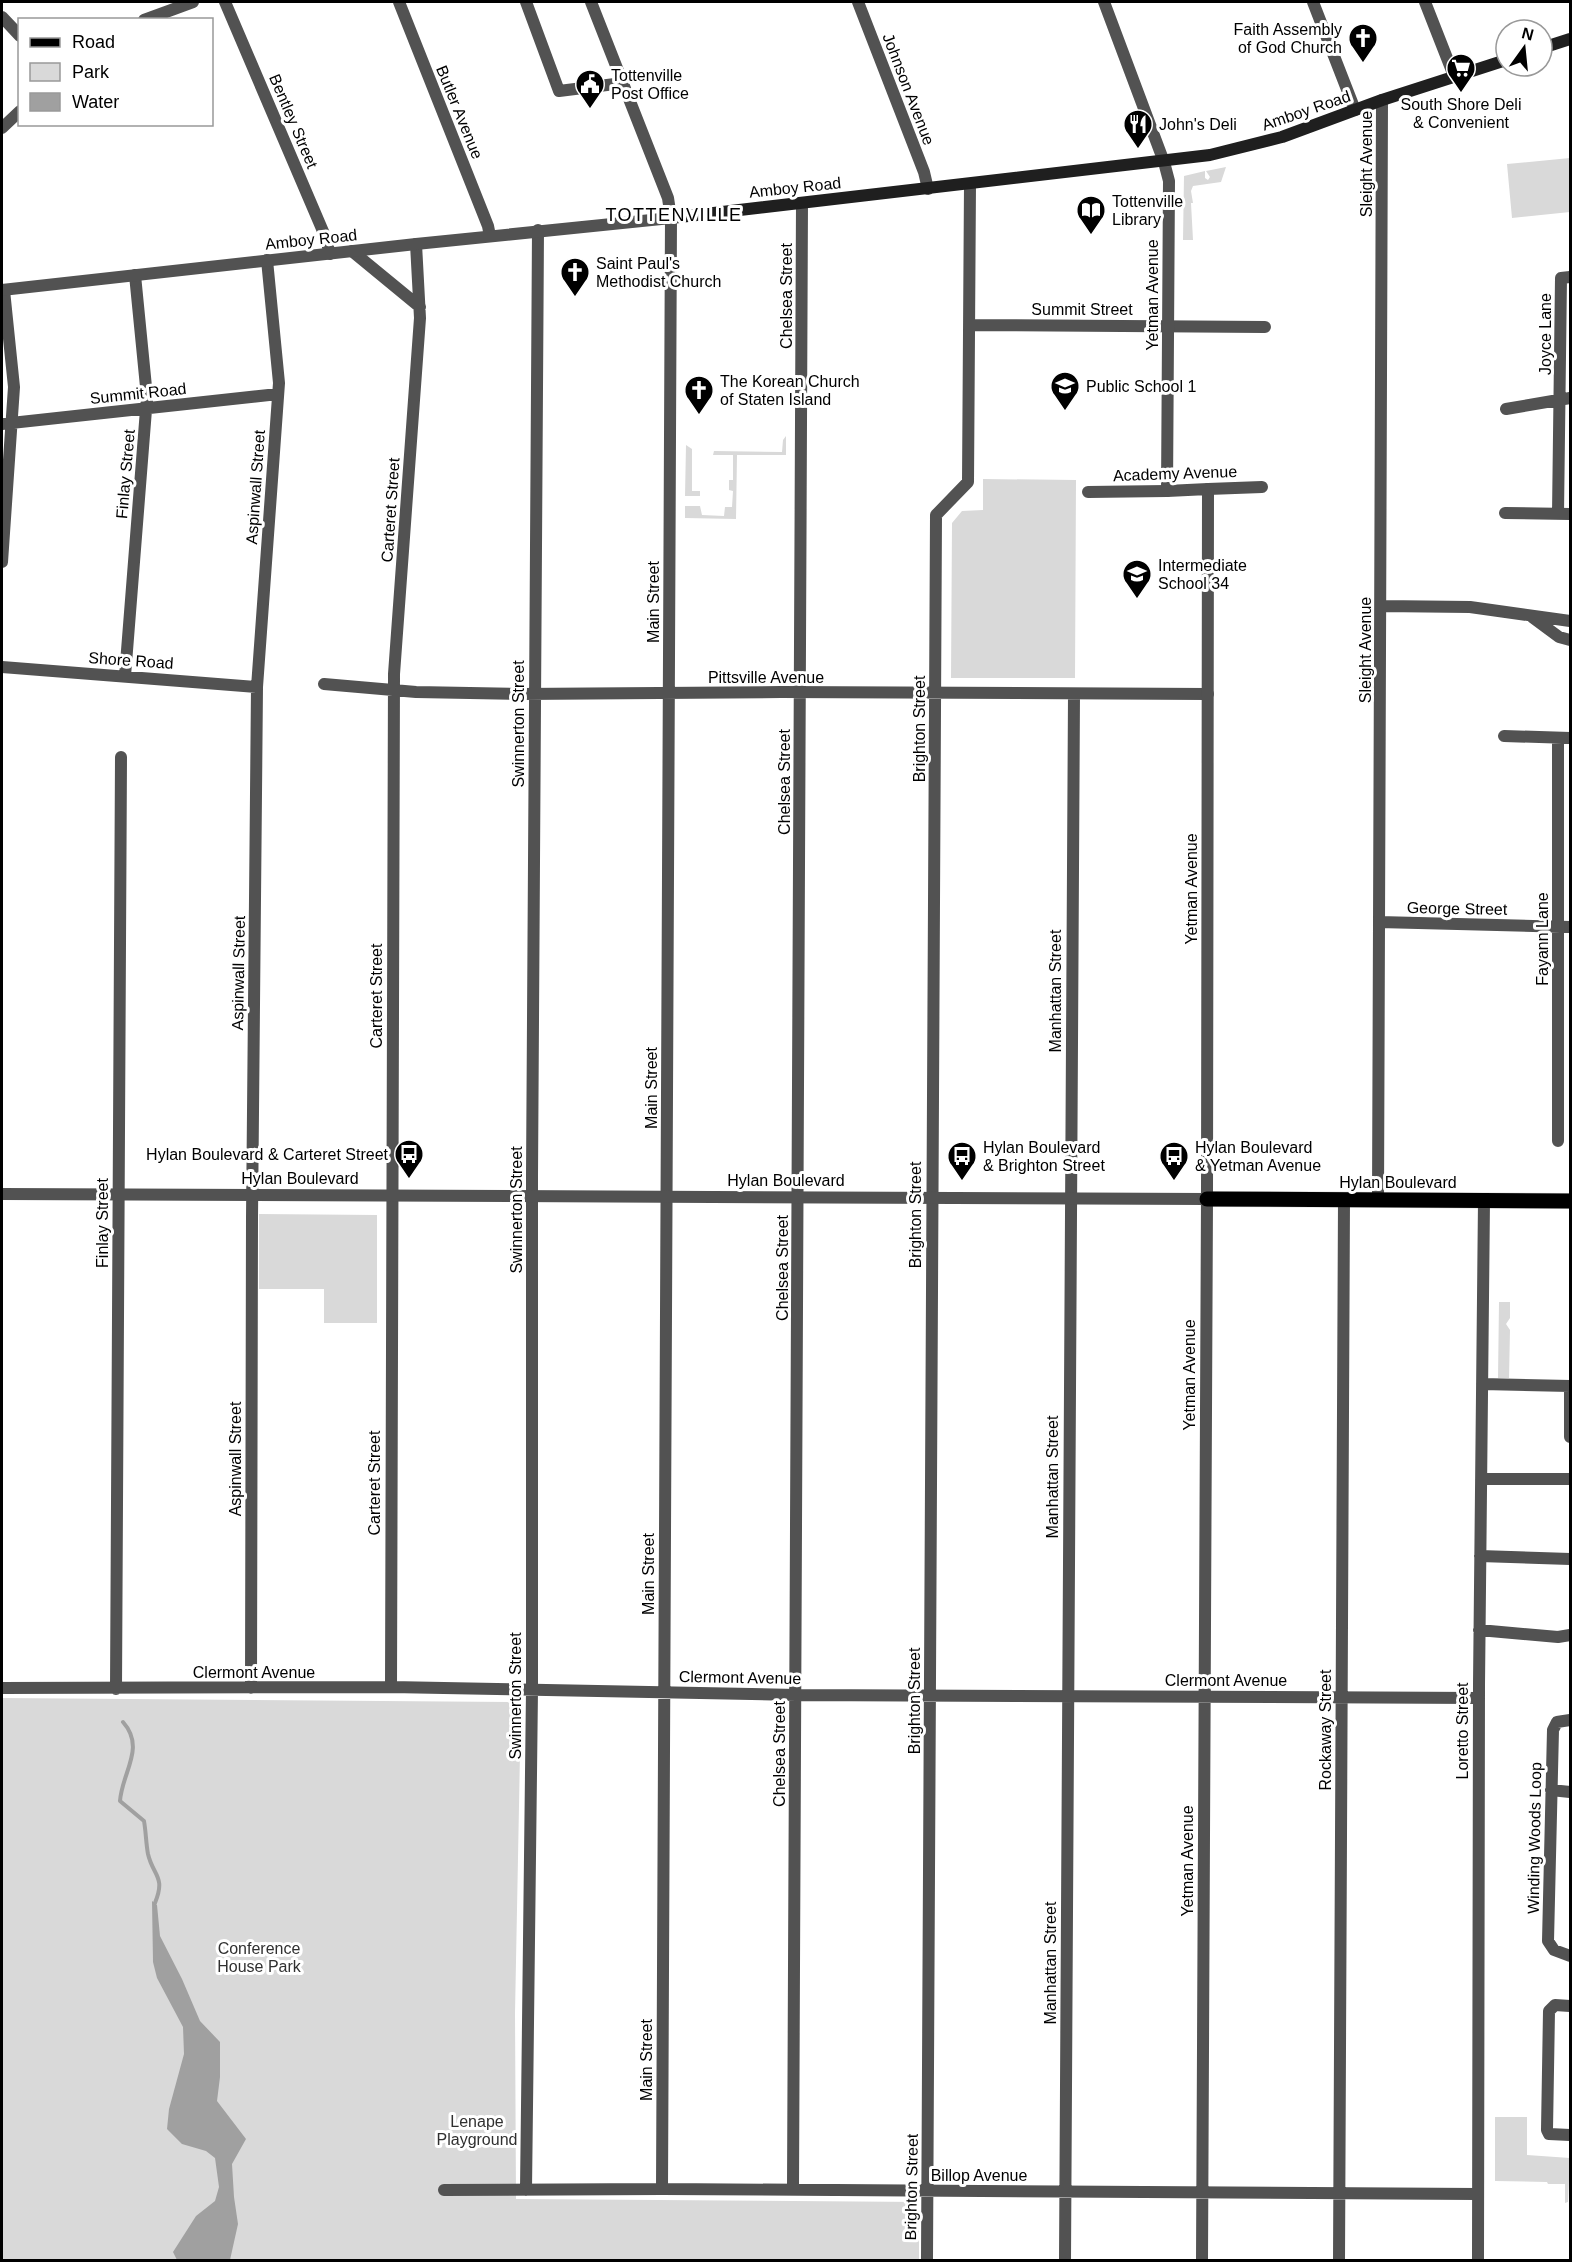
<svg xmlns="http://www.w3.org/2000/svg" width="1572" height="2262" viewBox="0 0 1572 2262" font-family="Helvetica,sans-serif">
<rect width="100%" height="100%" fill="#fff"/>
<!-- green -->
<path fill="#d9d9d9" d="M 1570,158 L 1570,212 L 1512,218 L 1507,164 Z
M 1226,167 L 1221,182 L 1193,186 L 1191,191 L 1193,203 L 1191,203 L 1193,240 L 1183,240 L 1184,176 L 1205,171 L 1205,178 L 1208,180 L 1210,177 L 1206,171 Z
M 786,436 L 786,455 L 737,455 L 736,519 L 685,518 L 685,506 L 700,506 L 702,515 L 724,516 L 725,507 L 732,507 L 733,491 L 729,490 L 729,480 L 733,480 L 733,455 L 713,455 L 714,451 L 782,452 L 783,440 Z
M 686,445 L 692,449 L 692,491 L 700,491 L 700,496 L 685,496 Z
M 983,479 L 1076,480 L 1075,678 L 951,678 L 952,523 L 962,511 L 983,510 Z
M 259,1214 L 377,1215 L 377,1323 L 324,1323 L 324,1289 L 259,1289 Z
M 1499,1302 L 1510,1302 L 1510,1318 L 1506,1324 L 1510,1330 L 1509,1378 L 1498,1378 Z
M 2,1698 L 521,1702 L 515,2013 L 516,2199 L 919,2202 L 919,2260 L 2,2260 Z
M 1495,2117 L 1527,2117 L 1527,2155 L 1570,2158 L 1568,2202 L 1565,2203 L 1565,2184 L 1548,2184 L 1547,2182 L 1495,2181 Z"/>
<!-- water -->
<path fill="#a0a0a0" d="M 152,1901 L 157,1905 L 160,1936 L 182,1979 L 200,2021 L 220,2042 L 220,2077 L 217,2101 L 246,2139 L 232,2164 L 234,2197 L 238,2224 L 230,2260 L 177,2260 L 173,2252 L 196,2216 L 215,2201 L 219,2187 L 215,2158 L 206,2151 L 182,2144 L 167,2129 L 169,2109 L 184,2054 L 183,2027 L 157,1978 L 153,1962 Z"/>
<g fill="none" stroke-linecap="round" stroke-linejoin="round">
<!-- stream -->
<path stroke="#a0a0a0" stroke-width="4" d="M 123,1722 C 146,1748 122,1772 120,1801 L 144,1821 C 146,1832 146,1844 148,1854 C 153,1876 166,1876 155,1903"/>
<!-- primary casing -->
<g stroke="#dbdbdb" stroke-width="16">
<path id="primary" d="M 1207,1199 L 1570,1201"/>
</g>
<!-- minor -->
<path stroke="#525252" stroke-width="12" d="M 225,2 L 325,236 L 330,254
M 399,2 L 488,226 L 490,236
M 526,2 L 559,91 L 623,83
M 858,2 L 924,172 L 928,189
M 1313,2 L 1355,110
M 1425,2 L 1454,76
M 2,17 L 20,36
M 144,20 L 193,2
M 2,128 L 20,111
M 352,251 L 420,307
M 970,325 L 1265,327
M 1506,409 L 1570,398
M 2,424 L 278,394
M 1208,489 L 1262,487
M 1088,492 L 1167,491
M 1505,513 L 1570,514
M 1558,514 L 1561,278 L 1570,277
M 2,562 L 14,387 L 4,290
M 1381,606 L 1470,607 L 1570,621
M 1532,617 L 1559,637 L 1570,640
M 2,667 L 257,687
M 125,676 L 147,397 L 135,275
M 324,684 L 416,692 L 520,694 L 781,692 L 1208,694
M 1504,736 L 1570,738
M 1379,922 L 1570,927
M 1558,1141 L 1558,738
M 1378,1200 L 1382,100
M 1482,1384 L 1570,1386
M 1570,1386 L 1570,1437
M 1481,1479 L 1570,1479
M 1480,1556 L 1570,1559
M 1479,1630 L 1558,1637 L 1570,1635
M 391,1687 L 394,674 L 420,318 L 416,244
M 2,1688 L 391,1687 L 796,1695 L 1479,1698
M 251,1688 L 252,1218 L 257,687 L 279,383 L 267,260
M 116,1689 L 121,757
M 1570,1720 L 1557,1722 L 1553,1730 L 1548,1941 L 1554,1950 L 1570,1956
M 1551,1790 L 1570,1792
M 1570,2006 L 1555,2005 L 1549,2011 L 1547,2130 L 1549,2134 L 1570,2135
M 662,2189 L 671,218
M 793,2189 L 802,203
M 444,2190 L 662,2189 L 1478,2194
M 526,2190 L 532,1690 L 532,1177 L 538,230
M 927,2260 L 936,515 L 968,482 L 970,184
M 1065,2260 L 1074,694
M 1202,2260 L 1207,1199
M 1339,2260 L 1344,1200
M 1478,2260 L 1479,1684 L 1484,1201"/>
<!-- tertiary -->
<path stroke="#525252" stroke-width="12" d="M 2,290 L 416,244 L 671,218 L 668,198 L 591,2
M 2,1194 L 1207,1199 L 1208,489 L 1167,491 L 1169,181 L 1164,162 L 1104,2"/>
<!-- secondary -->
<path stroke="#1f1f1f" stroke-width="12" d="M 1542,48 L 1570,39
M 671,218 L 1210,155 L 1282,137 L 1382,100 L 1506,60"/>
<!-- primary -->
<use href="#primary" stroke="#000" stroke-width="15"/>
</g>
<!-- icons -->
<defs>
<g id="church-pin" transform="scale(1.5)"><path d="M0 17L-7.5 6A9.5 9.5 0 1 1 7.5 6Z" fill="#000" stroke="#fff"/><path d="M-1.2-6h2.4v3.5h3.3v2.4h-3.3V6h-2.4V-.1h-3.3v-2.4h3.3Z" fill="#fff"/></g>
<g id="supermarket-pin" transform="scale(1.5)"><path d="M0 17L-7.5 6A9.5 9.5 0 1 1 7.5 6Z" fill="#000" stroke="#fff"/><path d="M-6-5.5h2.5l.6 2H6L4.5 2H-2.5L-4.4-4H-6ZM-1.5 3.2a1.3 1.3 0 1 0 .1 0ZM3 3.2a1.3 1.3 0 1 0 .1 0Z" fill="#fff"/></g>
<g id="civic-pin" transform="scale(1.5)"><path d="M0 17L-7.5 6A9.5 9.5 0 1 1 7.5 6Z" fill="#000" stroke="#fff"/><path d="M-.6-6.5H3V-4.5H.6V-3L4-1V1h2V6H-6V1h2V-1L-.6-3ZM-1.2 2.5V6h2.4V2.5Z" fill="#fff"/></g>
<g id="restaurant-pin" transform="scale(1.5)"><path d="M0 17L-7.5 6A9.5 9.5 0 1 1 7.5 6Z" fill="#000" stroke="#fff"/><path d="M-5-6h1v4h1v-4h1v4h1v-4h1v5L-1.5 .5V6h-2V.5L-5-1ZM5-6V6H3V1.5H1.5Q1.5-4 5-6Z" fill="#fff"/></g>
<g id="library-pin" transform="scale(1.5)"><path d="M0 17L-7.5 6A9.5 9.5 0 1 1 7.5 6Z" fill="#000" stroke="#fff"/><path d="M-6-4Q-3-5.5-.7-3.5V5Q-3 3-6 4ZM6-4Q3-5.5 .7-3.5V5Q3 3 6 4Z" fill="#fff"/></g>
<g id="school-pin" transform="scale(1.5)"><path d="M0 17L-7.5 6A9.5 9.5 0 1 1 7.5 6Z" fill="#000" stroke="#fff"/><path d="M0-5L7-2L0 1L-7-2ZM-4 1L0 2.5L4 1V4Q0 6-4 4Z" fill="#fff"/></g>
<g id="bus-pin" transform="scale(1.5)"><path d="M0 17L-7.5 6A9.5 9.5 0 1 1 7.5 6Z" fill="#000" stroke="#fff"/><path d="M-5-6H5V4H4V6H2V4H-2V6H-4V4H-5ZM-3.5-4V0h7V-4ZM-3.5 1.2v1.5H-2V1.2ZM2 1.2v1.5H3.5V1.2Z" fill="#fff"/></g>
</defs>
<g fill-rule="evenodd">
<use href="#church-pin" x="1363" y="38"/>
<use href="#supermarket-pin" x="1461" y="68"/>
<use href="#civic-pin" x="590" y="84"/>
<use href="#restaurant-pin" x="1138" y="124"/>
<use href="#library-pin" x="1091" y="210"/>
<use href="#church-pin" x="575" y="272"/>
<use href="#school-pin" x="1065" y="386"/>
<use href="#church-pin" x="699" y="390"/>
<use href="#school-pin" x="1137" y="574"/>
<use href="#bus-pin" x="409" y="1154"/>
<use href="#bus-pin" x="962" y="1156"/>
<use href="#bus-pin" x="1174" y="1156"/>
</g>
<g text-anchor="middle" stroke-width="6" stroke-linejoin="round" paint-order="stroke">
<!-- poi labels -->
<g font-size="16" fill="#000" stroke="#fff" text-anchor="start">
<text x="1342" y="35" text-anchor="end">Faith Assembly<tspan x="1342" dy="18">of God Church</tspan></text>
<text x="611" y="81">Tottenville<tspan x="611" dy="18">Post Office</tspan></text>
<text x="1461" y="110" text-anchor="middle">South Shore Deli<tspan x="1461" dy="18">&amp; Convenient</tspan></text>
<text x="1159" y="130">John's Deli</text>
<text x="1112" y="207">Tottenville<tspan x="1112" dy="18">Library</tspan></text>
<text x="596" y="269">Saint Paul's<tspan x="596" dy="18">Methodist Church</tspan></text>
<text x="720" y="387">The Korean Church<tspan x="720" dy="18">of Staten Island</tspan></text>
<text x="1086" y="392">Public School 1</text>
<text x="1158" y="571">Intermediate<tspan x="1158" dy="18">School 34</tspan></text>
<text x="983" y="1153">Hylan Boulevard<tspan x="983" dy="18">&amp; Brighton Street</tspan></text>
<text x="1195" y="1153">Hylan Boulevard<tspan x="1195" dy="18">&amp; Yetman Avenue</tspan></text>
<text x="388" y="1160" text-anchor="end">Hylan Boulevard &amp; Carteret Street</text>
</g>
<!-- street labels -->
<g font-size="16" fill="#000" stroke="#fff">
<text transform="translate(909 89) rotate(69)" y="6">Johnson Avenue</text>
<text transform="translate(1306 110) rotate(-19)" y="6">Amboy Road</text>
<text transform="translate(460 112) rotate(68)" y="6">Butler Avenue</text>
<text transform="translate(294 121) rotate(67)" y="6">Bentley Street</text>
<text transform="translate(1366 164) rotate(-90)" y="6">Sleight Avenue</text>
<text transform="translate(795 187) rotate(-6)" y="6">Amboy Road</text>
<text transform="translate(311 239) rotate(-6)" y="6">Amboy Road</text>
<text transform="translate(1152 295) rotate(-90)" y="6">Yetman Avenue</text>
<text transform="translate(786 296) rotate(-90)" y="6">Chelsea Street</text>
<text x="1082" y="315">Summit Street</text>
<text transform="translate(1545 334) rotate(-90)" y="6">Joyce Lane</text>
<text transform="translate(138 393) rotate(-6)" y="6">Summit Road</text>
<text transform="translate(1175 473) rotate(-2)" y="6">Academy Avenue</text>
<text transform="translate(125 474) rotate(-85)" y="6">Finlay Street</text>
<text transform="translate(255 487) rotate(-86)" y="6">Aspinwall Street</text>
<text transform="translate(390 510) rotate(-86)" y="6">Carteret Street</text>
<text transform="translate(653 602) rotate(-90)" y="6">Main Street</text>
<text transform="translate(1365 650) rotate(-90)" y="6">Sleight Avenue</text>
<text transform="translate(131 660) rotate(4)" y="6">Shore Road</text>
<text x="766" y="683">Pittsville Avenue</text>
<text transform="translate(518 724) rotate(-90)" y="6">Swinnerton Street</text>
<text transform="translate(919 729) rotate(-90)" y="6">Brighton Street</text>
<text transform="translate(784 782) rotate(-90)" y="6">Chelsea Street</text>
<text transform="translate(1191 889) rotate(-90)" y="6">Yetman Avenue</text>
<text transform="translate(1457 908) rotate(1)" y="6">George Street</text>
<text transform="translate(1542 939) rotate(-90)" y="6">Fayann Lane</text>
<text transform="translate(238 973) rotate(-89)" y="6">Aspinwall Street</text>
<text transform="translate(1055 991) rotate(-90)" y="6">Manhattan Street</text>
<text transform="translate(376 996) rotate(-90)" y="6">Carteret Street</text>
<text transform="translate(651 1088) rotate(-90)" y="6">Main Street</text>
<text x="300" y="1184">Hylan Boulevard</text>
<text x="786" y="1186">Hylan Boulevard</text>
<text x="1398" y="1188">Hylan Boulevard</text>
<text transform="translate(516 1210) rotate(-90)" y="6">Swinnerton Street</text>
<text transform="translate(915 1215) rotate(-90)" y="6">Brighton Street</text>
<text transform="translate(102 1223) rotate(-90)" y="6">Finlay Street</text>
<text transform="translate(782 1268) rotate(-90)" y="6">Chelsea Street</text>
<text transform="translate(1189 1375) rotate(-90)" y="6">Yetman Avenue</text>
<text transform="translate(235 1459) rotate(-90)" y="6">Aspinwall Street</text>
<text transform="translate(1052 1477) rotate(-90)" y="6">Manhattan Street</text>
<text transform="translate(374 1483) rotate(-90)" y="6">Carteret Street</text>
<text transform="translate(648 1574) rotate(-90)" y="6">Main Street</text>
<text x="254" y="1678">Clermont Avenue</text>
<text transform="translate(740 1677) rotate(1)" y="6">Clermont Avenue</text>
<text x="1226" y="1686">Clermont Avenue</text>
<text transform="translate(515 1696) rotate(-90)" y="6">Swinnerton Street</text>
<text transform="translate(914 1701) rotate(-90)" y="6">Brighton Street</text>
<text transform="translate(1325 1730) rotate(-90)" y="6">Rockaway Street</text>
<text transform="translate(1462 1731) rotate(-90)" y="6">Loretto Street</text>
<text transform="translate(779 1754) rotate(-90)" y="6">Chelsea Street</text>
<text transform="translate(1534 1838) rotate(-89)" y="6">Winding Woods Loop</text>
<text transform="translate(1187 1861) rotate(-90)" y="6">Yetman Avenue</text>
<text transform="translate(1050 1963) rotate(-90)" y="6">Manhattan Street</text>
<text transform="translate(646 2060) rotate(-90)" y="6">Main Street</text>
<text x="979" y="2181">Billop Avenue</text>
<text transform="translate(911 2187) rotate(-89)" y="6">Brighton Street</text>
</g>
<!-- park labels -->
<g font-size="16" fill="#303030" stroke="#fff">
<text x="259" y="1954">Conference<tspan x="259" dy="18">House Park</tspan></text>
<text x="477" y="2127">Lenape<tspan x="477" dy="18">Playground</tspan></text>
</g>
<!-- neighbourhood labels -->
<g font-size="18" letter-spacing="1.5" fill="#000" stroke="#fff">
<text x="674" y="221">TOTTENVILLE</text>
</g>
</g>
<!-- border -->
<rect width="1572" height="2262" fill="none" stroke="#000000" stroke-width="6"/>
<!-- legend -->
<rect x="18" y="18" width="195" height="108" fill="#ffffff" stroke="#999999" stroke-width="1.5"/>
<rect x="30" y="38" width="30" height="9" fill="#000000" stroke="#999999" stroke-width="1.5"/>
<text x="72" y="48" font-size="18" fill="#000000">Road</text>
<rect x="30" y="63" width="30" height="18" fill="#d9d9d9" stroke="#999999" stroke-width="1.5"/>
<text x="72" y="78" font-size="18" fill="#000000">Park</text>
<rect x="30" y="93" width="30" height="18" fill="#a0a0a0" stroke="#999999" stroke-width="1.5"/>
<text x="72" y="108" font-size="18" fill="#000000">Water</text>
<!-- north arrow -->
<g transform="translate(1524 48) rotate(15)"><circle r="28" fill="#ffffff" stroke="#999999" stroke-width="1.5"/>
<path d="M0-4.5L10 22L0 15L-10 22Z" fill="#000000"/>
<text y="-9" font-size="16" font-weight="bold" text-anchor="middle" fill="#000000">N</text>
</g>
</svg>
